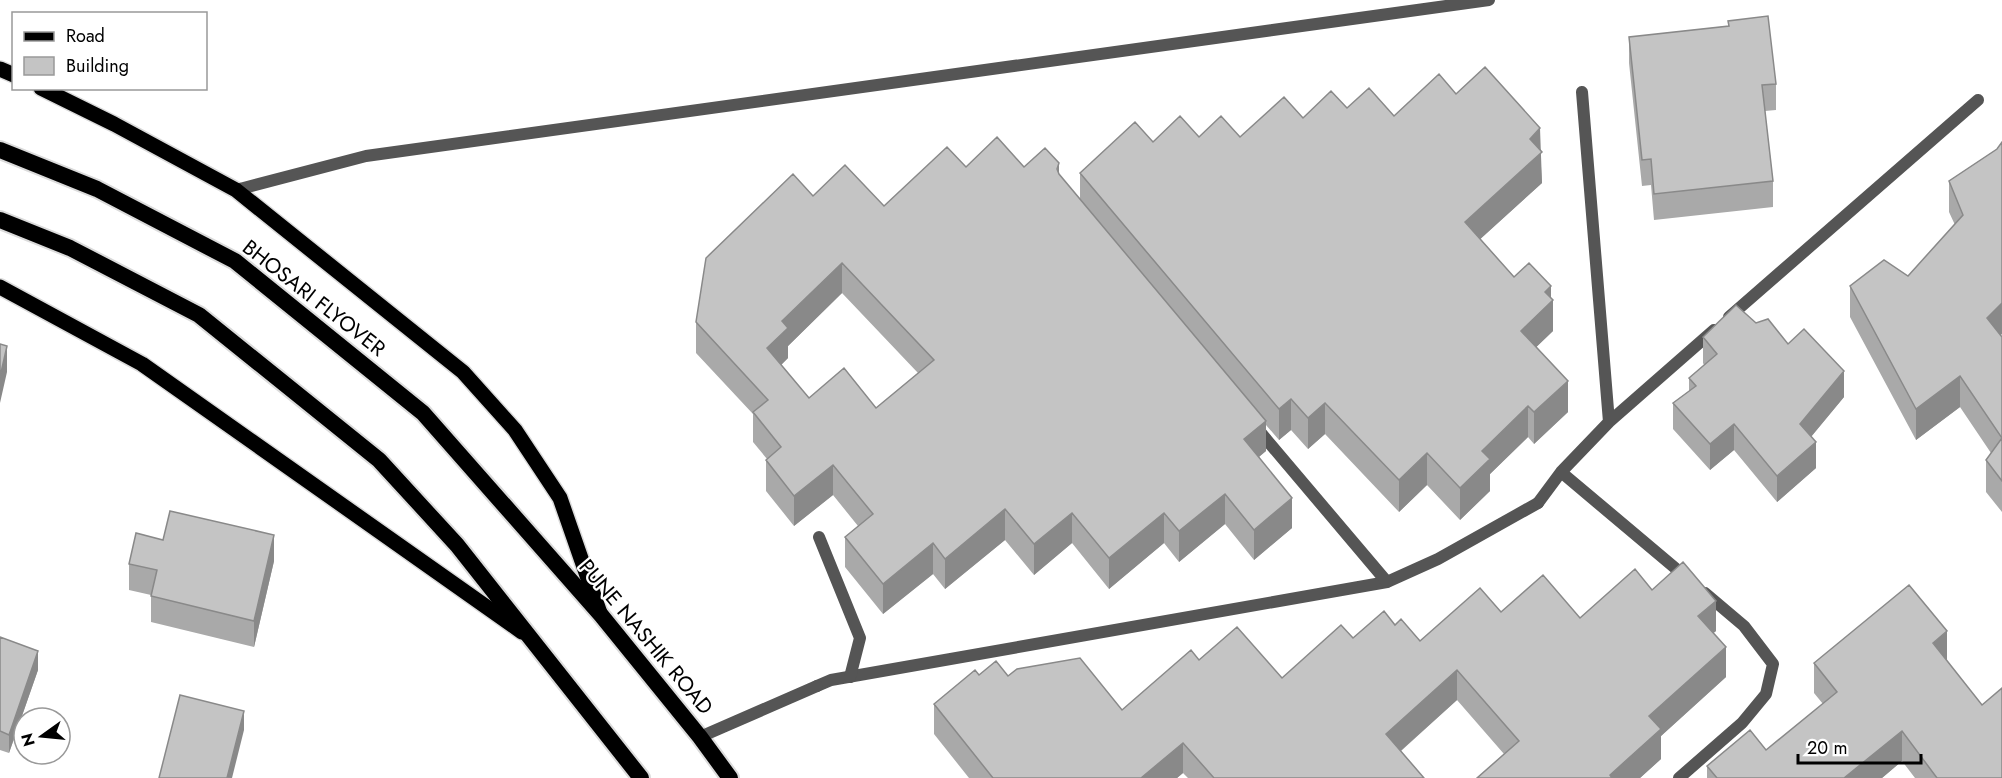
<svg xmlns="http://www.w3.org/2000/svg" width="2002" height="778" viewBox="0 0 2002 778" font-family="Jost,sans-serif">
<rect width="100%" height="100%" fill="#fff"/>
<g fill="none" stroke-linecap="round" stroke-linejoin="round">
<!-- primary casing -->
<g stroke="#dbdbdb" stroke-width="18">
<path id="primary" d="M 0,69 L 14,75
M 41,88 L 114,124 L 236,190 L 463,372 L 515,430 L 560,498 L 600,613
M 0,287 L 142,364 L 522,632"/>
</g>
<!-- trunk casing -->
<g stroke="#dbdbdb" stroke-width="20">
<path id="trunk" d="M 0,150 L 97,189 L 235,261 L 423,413 L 601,615 L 700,737 L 730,778
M 0,220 L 70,248 L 199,315 L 379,460 L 457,545 L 641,778"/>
</g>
<!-- service -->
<path stroke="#555" stroke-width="12" d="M 817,686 L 831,680 L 1387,582 L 1438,559 L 1538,503"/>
<!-- minor -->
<path stroke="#555" stroke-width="12" d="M 236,190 L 366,156 L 1489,0
M 1729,317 L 1978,100
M 1609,422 L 1714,330
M 1255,426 L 1387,582
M 1561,472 L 1687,578
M 1538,503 L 1561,472 L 1609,422 L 1582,92
M 819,537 L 860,638 L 850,677
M 700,737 L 817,686
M 1679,778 L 1742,723 L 1766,694 L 1773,664 L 1744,626 L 1705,593"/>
<!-- primary -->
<use href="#primary" stroke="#000" stroke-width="15"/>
<!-- trunk -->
<use href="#trunk" stroke="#000" stroke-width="16"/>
</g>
<!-- wall -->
<path fill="#a9a9a9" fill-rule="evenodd" d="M 1728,21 L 1776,84 L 1776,110 L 1765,111 L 1773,181 L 1773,207 L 1654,220 L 1651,185 L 1642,186 L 1629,63 L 1629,37 L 1728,26 Z
M 1456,94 L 1540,150 L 1542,183 L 1480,239 L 1514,277 L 1551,298 L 1553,331 L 1536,347 L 1568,412 L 1534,444 L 1528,437 L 1490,474 L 1490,491 L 1460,520 L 1427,485 L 1399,512 L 1325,434 L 1308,449 L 1291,430 L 1279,440 L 1266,425 L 1266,451 L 1259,457 L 1292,528 L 1254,560 L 1225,524 L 1179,562 L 1164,543 L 1109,589 L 1072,543 L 1034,575 L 1005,540 L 945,589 L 933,574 L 883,614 L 845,567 L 845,537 L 858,526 L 833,495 L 794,526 L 766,491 L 766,460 L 767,459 L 753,442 L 753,414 L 696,353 L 696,322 L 813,196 L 884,206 L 966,167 L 1024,167 L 1059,175 L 1080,199 L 1080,173 L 1153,142 L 1199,137 L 1240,137 L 1303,118 L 1347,108 L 1394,116 ZM 842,293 L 918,373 L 876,408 L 809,398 L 781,365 L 788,358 L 788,346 Z
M 1997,149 L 2001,335 L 2002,337 L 2002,512 L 1986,492 L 1986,460 L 1991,453 L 1960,407 L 1916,440 L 1850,317 L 1850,286 L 1908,276 L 1955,225 L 1949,212 L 1949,181 Z
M 1756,323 L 1788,344 L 1844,397 L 1811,437 L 1816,468 L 1777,502 L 1734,450 L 1710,470 L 1673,429 L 1673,403 L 1689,391 L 1689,378 L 1704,365 L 1703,363 L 1703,337 Z
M 163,540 L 274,561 L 254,647 L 151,622 L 151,595 L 129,590 L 129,564 Z
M 1652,590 L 1716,631 L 1713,633 L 1726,677 L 1661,736 L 1661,759 L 1640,778 L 1477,778 L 1504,754 L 1457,700 L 1401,751 L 1424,778 L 1188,778 L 1183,773 L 1177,778 L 969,778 L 934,734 L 934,704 L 979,675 L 1008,676 L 1122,710 L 1199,660 L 1282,678 L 1353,638 L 1395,625 L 1420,641 L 1501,612 L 1580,618 Z
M 0,637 L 38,670 L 9,753 L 0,750 Z
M 1947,661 L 2002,778 L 1915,778 L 1902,761 L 1882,778 L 1707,778 L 1707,766 L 1766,750 L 1823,704 L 1814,693 L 1814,663 Z"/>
<!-- shaded-wall -->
<path fill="#898989" d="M 1540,128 L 1542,183 L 1465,253 L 1465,222 L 1530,139 Z
M 1059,163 L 1059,193 L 1057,169 Z
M 842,263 L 842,293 L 788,346 L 788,358 L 767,379 L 767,348 L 782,321 Z
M 1551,286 L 1551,302 L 1553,300 L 1553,331 L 1521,362 L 1521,331 L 1545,292 Z
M 2002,303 L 2002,334 L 1987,349 L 1987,318 Z
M 7,346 L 7,372 L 0,403 L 0,377 Z
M 1844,371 L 1844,397 L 1800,450 L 1800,424 Z
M 1960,376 L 1960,407 L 1916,440 L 1916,409 Z
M 1568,381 L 1568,412 L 1534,444 L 1534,412 Z
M 1291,399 L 1291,430 L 1279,440 L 1279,409 Z
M 1325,403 L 1325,434 L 1308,449 L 1308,418 Z
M 1528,406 L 1528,437 L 1490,474 L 1490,491 L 1460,520 L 1460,488 L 1482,451 Z
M 1266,421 L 1266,451 L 1244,469 L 1244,439 Z
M 1734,424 L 1734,450 L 1710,470 L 1710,444 Z
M 1816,442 L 1816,468 L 1777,502 L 1777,476 Z
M 1427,453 L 1427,485 L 1399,512 L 1399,480 Z
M 833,465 L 833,495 L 794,526 L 794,496 Z
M 1225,494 L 1225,524 L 1179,562 L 1179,531 Z
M 1292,498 L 1292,528 L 1254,560 L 1254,530 Z
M 1005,509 L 1005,540 L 945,589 L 945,559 Z
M 1072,513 L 1072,543 L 1034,575 L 1034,544 Z
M 1164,513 L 1164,543 L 1109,589 L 1109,558 Z
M 274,535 L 274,561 L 254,647 L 254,621 Z
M 933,543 L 933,574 L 883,614 L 883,584 Z
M 1716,601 L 1716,631 L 1698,646 L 1698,616 Z
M 1947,631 L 1947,661 L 1933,643 Z
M 1726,647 L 1726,677 L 1661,736 L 1661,759 L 1640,778 L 1610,778 L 1610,775 L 1649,716 Z
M 38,651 L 38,670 L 9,753 L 9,735 Z
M 1457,670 L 1457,700 L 1386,764 L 1386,734 Z
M 244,711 L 244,730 L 232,778 L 227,778 Z
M 1902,731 L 1902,761 L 1882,778 L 1844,778 Z
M 1183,743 L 1183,773 L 1177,778 L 1141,778 Z"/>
<!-- building -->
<path fill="#c4c4c4" stroke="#898989" stroke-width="1.5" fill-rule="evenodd" d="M 1768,16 L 1776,84 L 1762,85 L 1773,181 L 1654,194 L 1651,159 L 1642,160 L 1629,37 L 1729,26 L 1728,21 Z
M 1485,67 L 1540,128 L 1530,139 L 1542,152 L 1465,222 L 1514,277 L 1529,263 L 1551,286 L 1545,292 L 1553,300 L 1521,331 L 1568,381 L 1534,412 L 1528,406 L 1482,451 L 1490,459 L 1460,488 L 1427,453 L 1399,480 L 1325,403 L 1308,418 L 1291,399 L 1279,409 L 1080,173 L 1135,122 L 1153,142 L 1180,116 L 1199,137 L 1221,116 L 1240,137 L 1284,97 L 1303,118 L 1331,91 L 1347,108 L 1369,88 L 1394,116 L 1439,74 L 1456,94 Z
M 997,137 L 1024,167 L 1045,148 L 1059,163 L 1057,169 L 1059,174 L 1266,421 L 1244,439 L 1292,498 L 1254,530 L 1225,494 L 1179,531 L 1164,513 L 1109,558 L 1072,513 L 1034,544 L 1005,509 L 945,559 L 933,543 L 883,584 L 845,537 L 873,514 L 833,465 L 794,496 L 766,460 L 781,447 L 753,412 L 768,400 L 696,322 L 706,258 L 793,174 L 813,196 L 845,165 L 884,206 L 947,147 L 966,167 ZM 842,263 L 934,360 L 876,408 L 844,368 L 809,398 L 767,348 L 788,328 L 782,321 Z
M 2002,142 L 2002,303 L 1987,318 L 2002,337 L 2002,481 L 1986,460 L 2002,438 L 1960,376 L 1916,409 L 1850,286 L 1884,260 L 1908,276 L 1963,215 L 1949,181 L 1997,149 Z
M 1736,305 L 1756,323 L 1768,319 L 1788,344 L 1804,329 L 1844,371 L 1800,424 L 1816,442 L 1777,476 L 1734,424 L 1710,444 L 1673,403 L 1696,386 L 1689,378 L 1717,354 L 1703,337 Z
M 0,344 L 7,346 L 0,377 Z
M 170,511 L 274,535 L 254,621 L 151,596 L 157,570 L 129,564 L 136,533 L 163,540 Z
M 1683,562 L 1716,601 L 1698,616 L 1726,647 L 1649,716 L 1661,729 L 1610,775 L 1612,778 L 1477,778 L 1519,741 L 1457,670 L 1386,734 L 1424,778 L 1214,778 L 1183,743 L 1141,778 L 993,778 L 934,704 L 975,670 L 979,675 L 996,661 L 1008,676 L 1017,669 L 1080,658 L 1122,710 L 1191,650 L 1199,660 L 1237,627 L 1282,678 L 1341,625 L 1353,638 L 1384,611 L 1395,625 L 1401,619 L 1420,641 L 1480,588 L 1501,612 L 1543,575 L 1580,618 L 1635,569 L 1652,590 Z
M 1909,585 L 1947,631 L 1933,643 L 1982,705 L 2002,688 L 2002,778 L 1937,778 L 1902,731 L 1844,778 L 1717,778 L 1707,766 L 1750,730 L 1766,750 L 1837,692 L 1814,663 Z
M 0,637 L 38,651 L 9,735 L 0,731 Z
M 180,695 L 244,711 L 227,778 L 159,778 Z"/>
<g text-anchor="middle" stroke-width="4.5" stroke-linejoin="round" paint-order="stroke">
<!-- street labels -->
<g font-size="21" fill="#000" stroke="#fff">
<text transform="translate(314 298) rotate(38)" y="7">BHOSARI FLYOVER</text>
<text transform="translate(646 637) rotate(50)" y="7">PUNE NASHIK ROAD</text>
</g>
</g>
<!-- legend -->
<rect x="12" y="12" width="195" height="78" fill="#ffffff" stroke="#999999" stroke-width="1.5"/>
<rect x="24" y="32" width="30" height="9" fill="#000000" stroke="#999999" stroke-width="1.5"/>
<text x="66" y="42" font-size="18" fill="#000000">Road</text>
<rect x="24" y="57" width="30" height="18" fill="#c4c4c4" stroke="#999999" stroke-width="1.5"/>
<text x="66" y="72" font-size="18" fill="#000000">Building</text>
<!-- north arrow -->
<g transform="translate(42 736) rotate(255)"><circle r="28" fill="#ffffff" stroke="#999999" stroke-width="1.5"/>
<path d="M0-4.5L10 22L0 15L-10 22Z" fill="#000000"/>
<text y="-9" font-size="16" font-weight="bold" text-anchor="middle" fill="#000000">N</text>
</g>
<!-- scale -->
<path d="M1798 754v9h123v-9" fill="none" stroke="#000000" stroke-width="3"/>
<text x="1807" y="754" font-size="18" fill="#000000" stroke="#ffffff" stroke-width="4.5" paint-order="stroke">20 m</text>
</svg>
